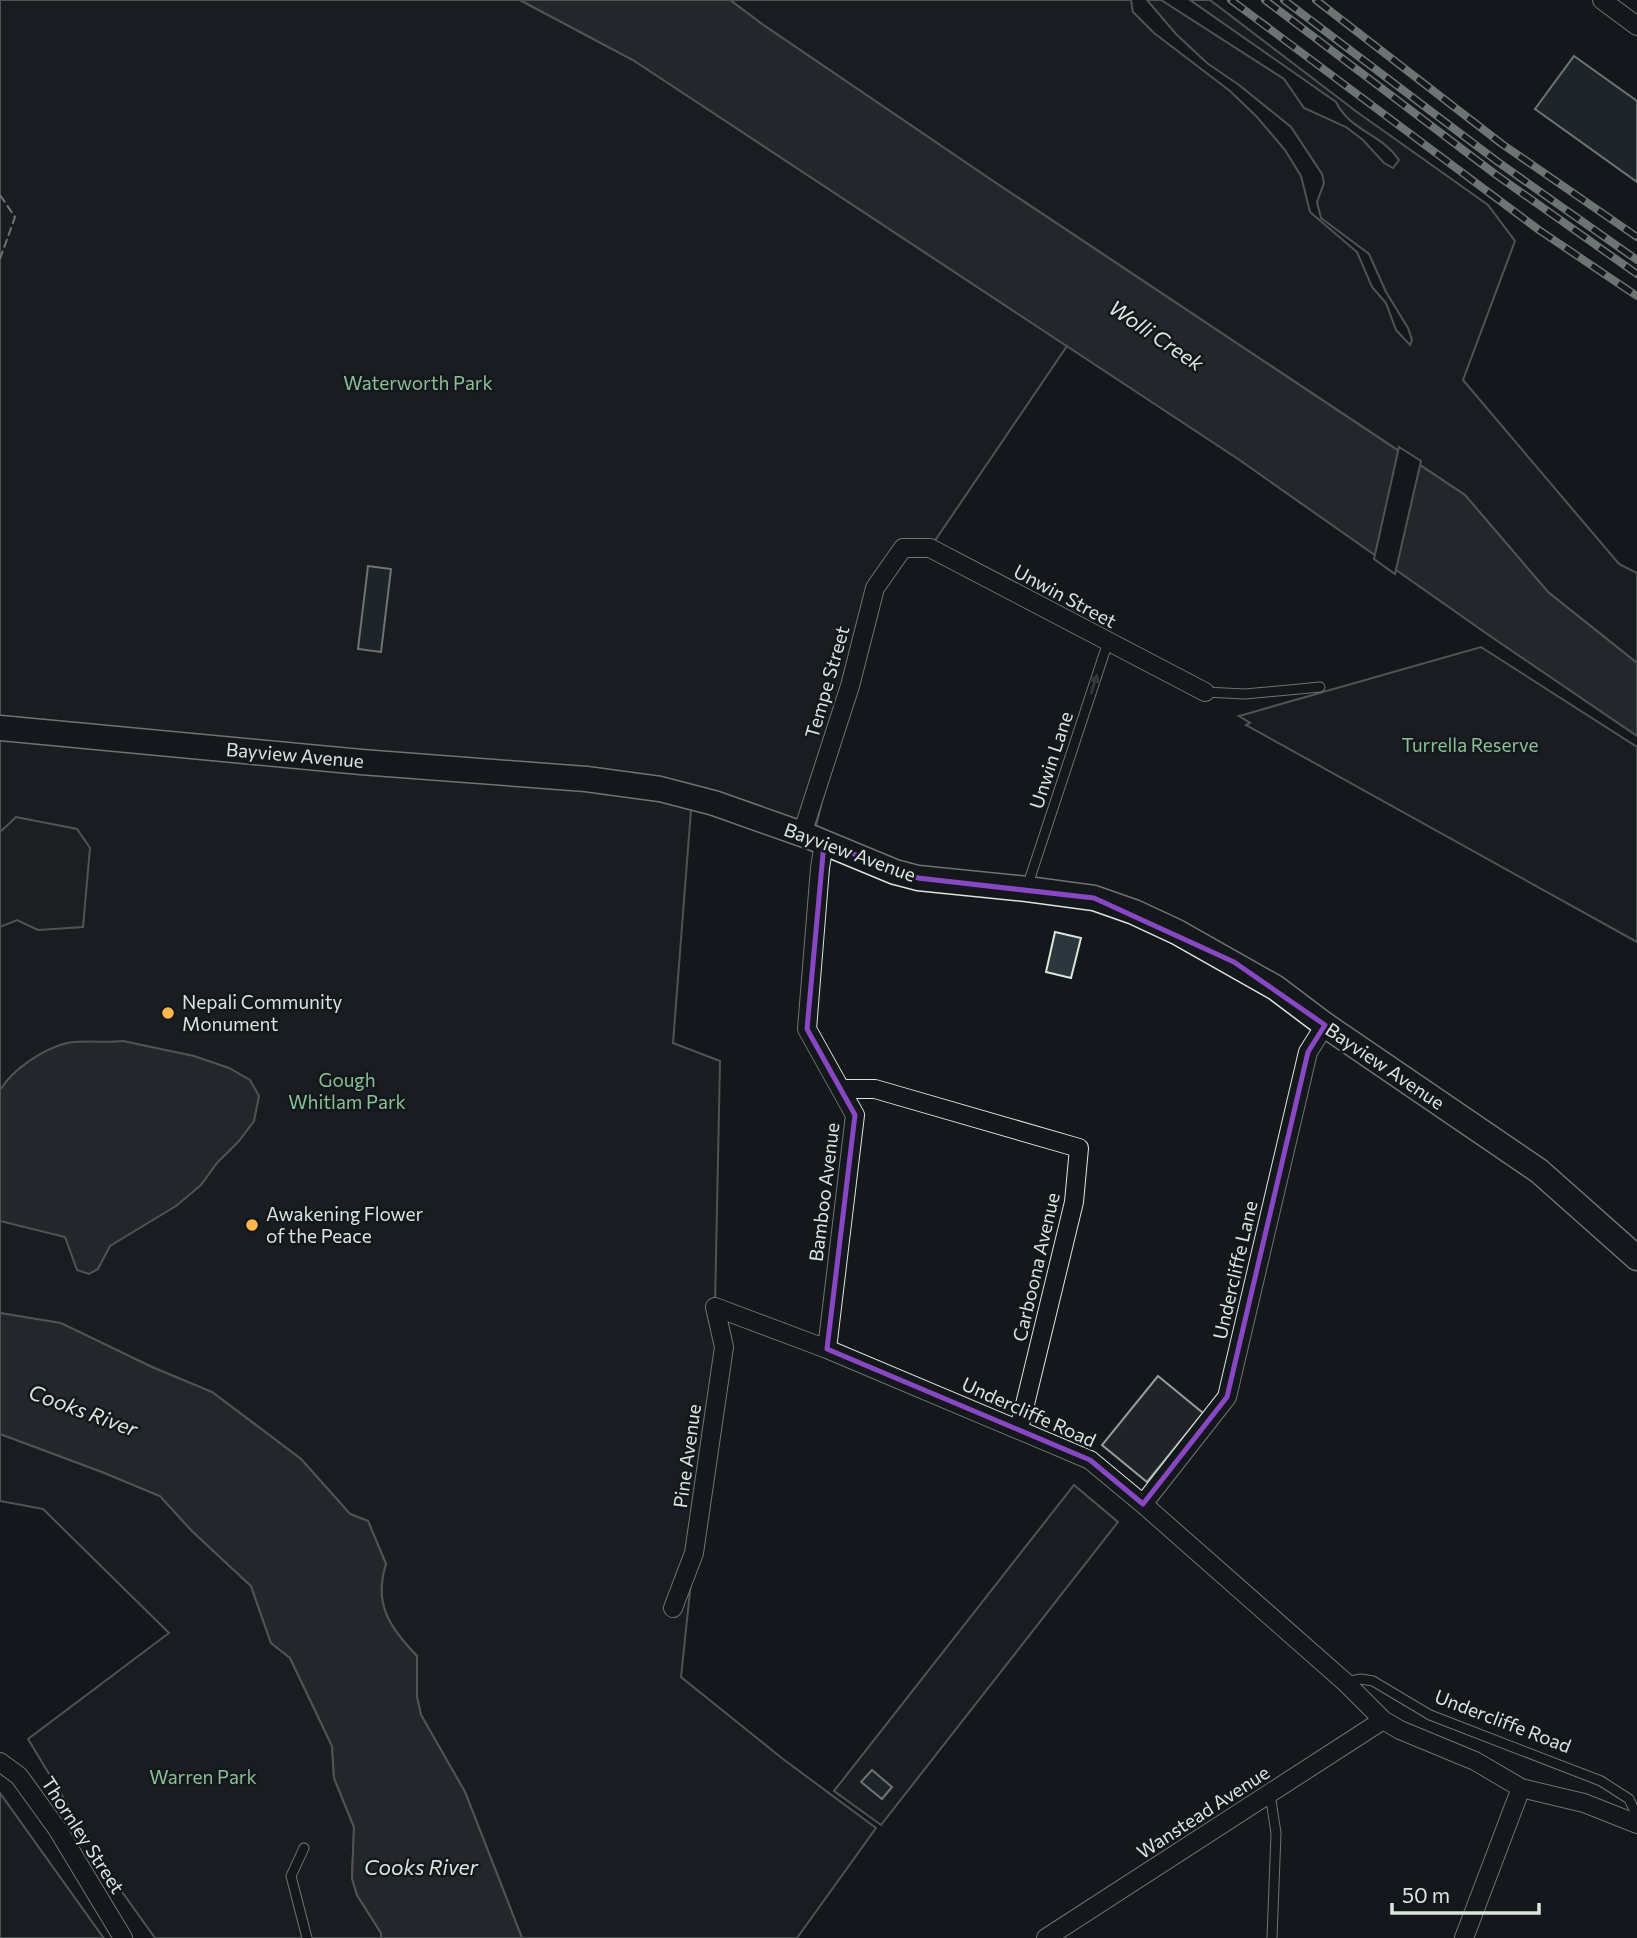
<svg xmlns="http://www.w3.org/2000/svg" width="1637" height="1938" viewBox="0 0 1637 1938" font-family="Commissioner,sans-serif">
<rect width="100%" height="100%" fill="#14181c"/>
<!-- green -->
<path fill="#202428" stroke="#939e99" stroke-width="2" d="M 0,0 L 520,0 L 633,60 L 1067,346 L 930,548 L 903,548 L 875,588 L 813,838 L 692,797 L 673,1043 L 720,1061 L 715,1307 L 724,1347 L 694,1553 L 681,1677 L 783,1759 L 876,1828 L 797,1938 L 522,1938 L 465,1792 L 421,1715 L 417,1697 L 417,1656 C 390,1628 373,1605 386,1564 L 368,1521 L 350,1514 L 301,1459 L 212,1392 L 152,1367 L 61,1324 L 0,1313 Z
M 730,0 L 1131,0 L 1133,12 L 1154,33 L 1230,91 L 1257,117 L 1285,150 L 1301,176 L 1310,212 L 1357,252 L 1372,287 L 1386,303 L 1396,330 L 1410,345 L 1412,340 L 1408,328 L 1386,292 L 1369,254 L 1321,218 L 1317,202 L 1324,183 L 1322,174 L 1291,127 L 1239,85 L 1207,63 L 1176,34 L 1147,0 L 1161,0 L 1284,79 L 1304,108 L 1346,127 L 1363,140 L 1384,163 L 1393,168 L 1399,160 C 1381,133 1351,132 1336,102 L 1190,0 L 1210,0 L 1357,112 L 1488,205 L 1515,241 L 1463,380 L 1619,564 L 1637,573 L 1637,663 L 1548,592 L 1465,495 L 993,181 L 762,24 Z
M 1481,647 L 1637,747 L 1637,942 L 1246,725 L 1250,723 L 1239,716 Z
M 1158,1376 L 1203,1413 L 1147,1482 L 1102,1445 Z
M 0,1434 L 102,1472 L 160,1496 L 192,1531 L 251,1586 L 271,1643 L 290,1658 L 332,1746 L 334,1778 L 354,1827 L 352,1878 L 357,1895 L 381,1933 L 381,1938 L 155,1938 L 110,1875 L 28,1739 L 169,1633 L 43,1509 L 0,1501 Z
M 1074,1485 L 1118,1522 L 881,1825 L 834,1791 Z
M 0,1793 L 103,1937 L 104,1938 L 0,1938 Z"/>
<!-- parking -->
<path fill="#24282b" stroke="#939e99" stroke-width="2" d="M 16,817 L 77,829 L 90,848 L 83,927 L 38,930 L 17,920 L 0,927 L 0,832 Z"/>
<!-- water -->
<path fill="#363b3e" stroke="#939e99" stroke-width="2" d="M 520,0 L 730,0 L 762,24 L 993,181 L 1465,495 L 1548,592 L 1637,663 L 1637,736 L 1490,636 L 1238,459 L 633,60 Z
M 123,1041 L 194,1056 L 229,1068 L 250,1080 L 259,1096 L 254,1121 L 239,1141 L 217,1163 L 201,1185 L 176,1206 L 110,1246 L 98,1269 L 89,1274 L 77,1270 L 65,1237 L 0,1221 L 0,1090 C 13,1069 43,1049 67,1043 C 85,1040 105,1043 123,1041 Z
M 0,1313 L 61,1323 L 152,1367 L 212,1392 L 301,1459 L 350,1514 L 368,1521 L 386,1564 C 373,1604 390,1628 417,1656 L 417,1697 L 421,1715 L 465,1792 L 522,1938 L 381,1938 L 381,1933 L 357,1895 L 352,1878 L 354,1827 L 334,1778 L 332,1746 L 290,1658 L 271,1643 L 251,1586 L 192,1531 L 160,1496 L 102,1472 L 0,1434 Z"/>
<!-- pier -->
<path fill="#14181c" stroke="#939e99" stroke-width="2" d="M 1399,447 L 1421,461 L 1395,574 L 1374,559 Z"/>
<!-- building -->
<path fill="#2c363c" stroke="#d8e6dc" stroke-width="2" d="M 1574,56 L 1637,101 L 1637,182 L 1535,109 Z
M 368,566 L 391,569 L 381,652 L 358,649 Z
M 1055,932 L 1081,938 L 1071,978 L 1046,972 Z
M 872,1770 L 892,1787 L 882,1799 L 861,1782 Z"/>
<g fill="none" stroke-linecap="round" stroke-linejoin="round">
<!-- service casing -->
<g stroke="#d8e6dc" stroke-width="11">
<path id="service" d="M 1205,692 L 1245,694 L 1320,687
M 1027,887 L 1108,642
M 1345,1682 L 1361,1679 L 1373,1681 L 1430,1715 L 1601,1781 L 1629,1799 L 1637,1816
M 1270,1794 L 1276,1833 L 1272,1938
M 304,1848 L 291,1876 L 307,1938"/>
</g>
<!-- minor casing -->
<g stroke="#d8e6dc" stroke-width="20">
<path id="minor" d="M 1602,0 L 1637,26
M 802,834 L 850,686 L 875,588 L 903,548 L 930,548 L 1205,692
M 824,843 L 820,868 L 807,1029 L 855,1115 L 827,1349
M 842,1089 L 875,1089 L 1079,1148 L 1074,1202 L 1019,1429
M 715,1307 L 827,1349 L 1090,1460 L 1143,1504 L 1345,1682 L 1383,1720 L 1400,1730 L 1475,1761 L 1521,1788 L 1584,1803 L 1637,1824
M 1143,1504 L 1227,1397 L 1308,1052 L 1325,1025
M 673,1608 L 694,1553 L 724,1347 L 715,1307
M 0,1762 L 19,1776 L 58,1830 L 123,1938
M 1046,1938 L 1383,1720
M 1464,1938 L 1521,1788"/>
</g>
<!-- secondary casing -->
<g stroke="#d8e6dc" stroke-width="27">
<path id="secondary" d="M 0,728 L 361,762 L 586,779 L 660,789 L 714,803 L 813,838 L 895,872 L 918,878 L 1027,889 L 1094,898 L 1134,912 L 1177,932 L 1276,988 L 1325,1025 L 1539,1171 L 1637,1258"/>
</g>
<!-- service -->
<use href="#service" stroke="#14181c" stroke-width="9"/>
<!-- minor -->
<use href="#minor" stroke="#14181c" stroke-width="18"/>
<!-- secondary -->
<use href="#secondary" stroke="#14181c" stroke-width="24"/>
<!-- rail casing -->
<g stroke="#d8e6dc" stroke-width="8">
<path id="rail" d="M 1231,0 L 1539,230 L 1637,296
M 1265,0 L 1495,174 L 1637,274
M 1284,0 L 1498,162 L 1637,260
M 1316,0 L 1502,144 L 1637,237"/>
</g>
<!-- rail -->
<use href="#rail" stroke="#14181c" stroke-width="5" stroke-dasharray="16" stroke-linecap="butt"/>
<!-- fence -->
<path stroke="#d8e6dc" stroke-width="2" stroke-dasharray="9 3.5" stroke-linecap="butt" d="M 0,195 L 15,217 L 0,259"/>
</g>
<!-- one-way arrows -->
<defs><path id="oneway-solid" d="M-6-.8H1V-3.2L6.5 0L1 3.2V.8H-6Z" transform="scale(1.75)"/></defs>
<use fill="#59605f" href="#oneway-solid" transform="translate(1094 684) rotate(-72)"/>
<!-- marked area -->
<path d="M0 0H1637V1938H0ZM 824,843 L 918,878 L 1094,898 L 1234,962 L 1325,1025 L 1308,1052 L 1227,1397 L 1143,1504 L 1090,1460 L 827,1349 L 855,1115 L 807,1029 Z" fill="#14181c" fill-opacity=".55" fill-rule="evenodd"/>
<path fill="none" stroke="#8948c3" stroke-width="5" stroke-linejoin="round" d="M 824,843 L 918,878 L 1094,898 L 1234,962 L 1325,1025 L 1308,1052 L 1227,1397 L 1143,1504 L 1090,1460 L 827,1349 L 855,1115 L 807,1029 Z"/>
<!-- markers -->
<g fill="#ffb74d" stroke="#14181c" stroke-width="2.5">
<circle cx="168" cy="1013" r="7"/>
<circle cx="252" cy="1225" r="7"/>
</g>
<g text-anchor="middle" stroke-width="5" stroke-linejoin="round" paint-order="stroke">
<!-- park labels -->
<g font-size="19" fill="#8ac095" stroke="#14181c">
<text x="418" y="390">Waterworth Park</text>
<text x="1470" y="752">Turrella Reserve</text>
<text x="347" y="1087">Gough<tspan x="347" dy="22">Whitlam Park</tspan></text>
<text x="203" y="1784">Warren Park</text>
</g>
<!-- street labels -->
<g font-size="19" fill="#d8e6dc" stroke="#14181c">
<text transform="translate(1065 596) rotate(28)" y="7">Unwin Street</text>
<text transform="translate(827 682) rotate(-74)" y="7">Tempe Street</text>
<text transform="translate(295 755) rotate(5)" y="7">Bayview Avenue</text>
<text transform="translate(1051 760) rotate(-72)" y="7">Unwin Lane</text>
<text transform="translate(850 852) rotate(20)" y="7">Bayview Avenue</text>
<text transform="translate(1385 1066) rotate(34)" y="7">Bayview Avenue</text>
<text transform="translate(824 1192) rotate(-83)" y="7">Bamboo Avenue</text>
<text transform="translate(1036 1267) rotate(-77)" y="7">Carboona Avenue</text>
<text transform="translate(1235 1270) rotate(-77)" y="7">Undercliffe Lane</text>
<text transform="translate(1029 1412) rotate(24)" y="7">Undercliffe Road</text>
<text transform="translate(687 1456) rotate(-82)" y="7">Pine Avenue</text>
<text transform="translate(1503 1721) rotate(21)" y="7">Undercliffe Road</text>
<text transform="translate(1203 1812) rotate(-33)" y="7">Wanstead Avenue</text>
<text transform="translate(83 1835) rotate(57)" y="7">Thornley Street</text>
</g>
<!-- poi labels -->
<g font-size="19" fill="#d8e6dc" stroke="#14181c" text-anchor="start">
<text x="182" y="1009">Nepali Community<tspan x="182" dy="22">Monument</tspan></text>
<text x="266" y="1221">Awakening Flower<tspan x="266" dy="22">of the Peace</tspan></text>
</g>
<!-- water labels -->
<g font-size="21" font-style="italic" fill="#d8e6dc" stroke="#14181c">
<text transform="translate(1156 336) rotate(34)" y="7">Wolli Creek</text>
<text transform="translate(83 1411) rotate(20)" y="7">Cooks River</text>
<text x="421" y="1875">Cooks River</text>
</g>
</g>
<!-- scale -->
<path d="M1392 1903v10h147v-10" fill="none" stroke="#d8e6dc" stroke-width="3.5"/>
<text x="1402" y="1903" font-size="21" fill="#d8e6dc" stroke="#14181c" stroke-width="5" paint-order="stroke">50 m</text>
</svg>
